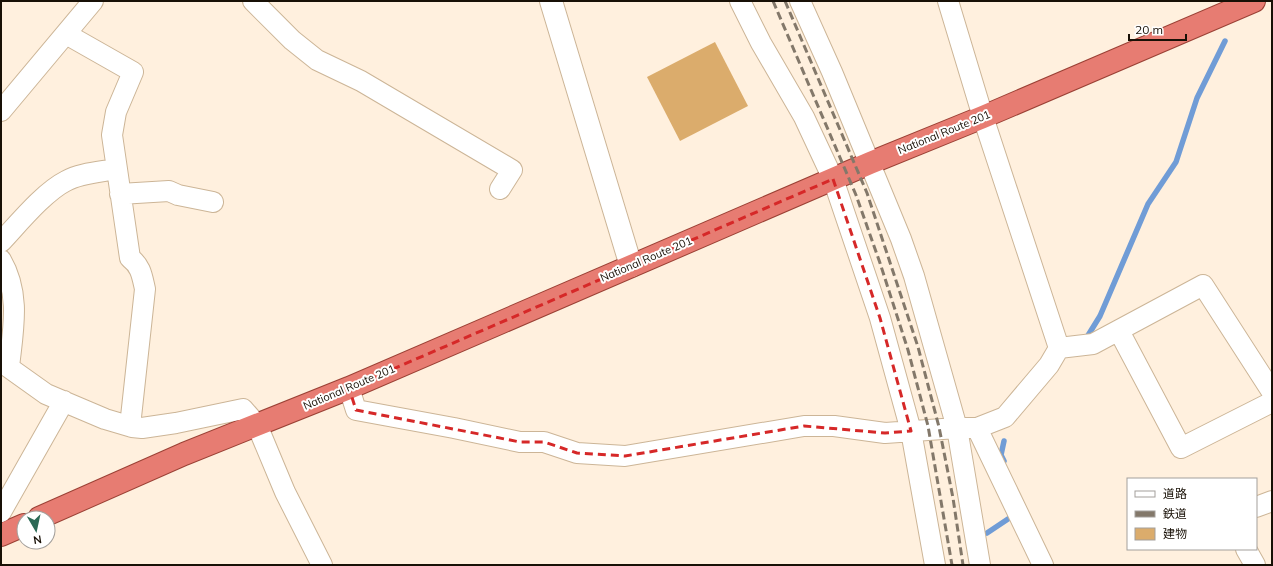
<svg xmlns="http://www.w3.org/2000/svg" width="1273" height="566" viewBox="0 0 1273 566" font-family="Mulish,'Noto Sans JP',sans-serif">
<rect width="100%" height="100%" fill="#fff0de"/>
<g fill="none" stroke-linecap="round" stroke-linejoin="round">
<!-- stream -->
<path stroke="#709cd6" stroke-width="5.5" d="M 1087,337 L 1100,316 L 1148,204 L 1176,162 L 1197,98 L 1225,41
M 1004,441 L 1001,455 L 1004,461
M 987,533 L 1014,515"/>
</g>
<!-- building -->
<path fill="#dbac6c" d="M 715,42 L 748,106 L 680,141 L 647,77 Z"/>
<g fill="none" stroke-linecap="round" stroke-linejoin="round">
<!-- minor casing -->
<g stroke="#ccb597" stroke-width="22">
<path id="minor" d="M 253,1 L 292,40 L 317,60 L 361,81 L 512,170 L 500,189
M 740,1 L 761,43 L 804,117 L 833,179 L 880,318 L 911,431 L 935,565
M 800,1 L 832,72 L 901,239 L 914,276 L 957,428 L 980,565
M 66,34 L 133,72 L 116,112 L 112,135 L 130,258 C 141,266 142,276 145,289 L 131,417 L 132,427
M 1,111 L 93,1
M 120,194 L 169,191 L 178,195 L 213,202
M 1,242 C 18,224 44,192 66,181 C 80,173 100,172 116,169
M 1,260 C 21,294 13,330 9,367
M 1119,331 L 1181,448 L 1272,402
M 1059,348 L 1093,344 L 1203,285 L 1272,392
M 1,362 L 46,394 L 105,419 L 132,427 L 142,428 L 176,423 L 243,409 L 257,425 L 285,492 L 322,565
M 349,388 L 356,410 L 454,428 L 520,442 L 544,442 L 577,453 L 625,456 L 804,426 L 834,426 L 885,433 L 957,428 L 977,428 L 1005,417 L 1049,365 L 1059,348 L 983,117 L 948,1
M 977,428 L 1043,565
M 1256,507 L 1272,501
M 1,512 L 64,401
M 1246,549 L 1255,565"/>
</g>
<!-- tertiary casing -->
<g stroke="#ccb597" stroke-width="24">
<path id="tertiary" d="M 551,1 L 631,266"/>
</g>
<!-- trunk casing -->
<g stroke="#9b4135" stroke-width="24">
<path id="trunk" d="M 39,518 L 184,454 L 349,388 L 870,163 L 983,117 L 1254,1
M 1,535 L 24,525"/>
</g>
<!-- minor -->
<use href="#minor" stroke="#fff" stroke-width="20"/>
<!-- tertiary -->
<use href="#tertiary" stroke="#fff" stroke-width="22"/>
<!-- trunk -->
<use href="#trunk" stroke="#e77c72" stroke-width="22"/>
<!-- rail -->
<path stroke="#83786a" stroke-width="3" stroke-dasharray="8 4" stroke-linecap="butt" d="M 773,1 L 856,195 L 880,263 L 908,350 L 928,426 L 952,565
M 785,1 L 867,193 L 918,347 L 939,427 L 953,498 L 963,565"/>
</g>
<!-- marked area -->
<path fill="none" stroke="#d62828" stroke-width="3" stroke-dasharray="8 5" stroke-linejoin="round" d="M 833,179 L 880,318 L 911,431 L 885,433 L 804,426 L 625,456 L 577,453 L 544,442 L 520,442 L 356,410 L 349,388 Z"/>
<g text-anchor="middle" stroke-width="4" stroke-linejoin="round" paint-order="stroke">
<!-- street labels -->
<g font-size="11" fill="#181006" stroke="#fff">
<text transform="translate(944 132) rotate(-22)" y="4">National Route 201</text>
<text transform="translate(646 259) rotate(-23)" y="4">National Route 201</text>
<text transform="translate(349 387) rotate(-23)" y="4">National Route 201</text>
</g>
</g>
<!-- border -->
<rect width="1273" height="566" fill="none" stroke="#181006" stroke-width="4"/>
<!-- legend -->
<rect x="1127" y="478" width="130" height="72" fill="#ffffff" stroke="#a39f9b"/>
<rect x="1135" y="491" width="20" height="6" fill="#ffffff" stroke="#a39f9b"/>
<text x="1163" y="498" font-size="12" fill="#181006">道路</text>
<rect x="1135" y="511" width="20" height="6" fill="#83786a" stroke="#a39f9b"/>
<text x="1163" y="518" font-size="12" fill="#181006">鉄道</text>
<rect x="1135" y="528" width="20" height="12" fill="#dbac6c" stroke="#a39f9b"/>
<text x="1163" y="538" font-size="12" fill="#181006">建物</text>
<!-- north arrow -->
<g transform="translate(36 530) rotate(171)"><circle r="19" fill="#ffffff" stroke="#a39f9b"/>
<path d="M0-3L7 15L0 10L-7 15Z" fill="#2b6955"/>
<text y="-6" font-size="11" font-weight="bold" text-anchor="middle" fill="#181006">N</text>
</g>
<!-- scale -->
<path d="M1129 34v6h57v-6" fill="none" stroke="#181006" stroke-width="2"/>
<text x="1135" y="34" font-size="12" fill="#181006" stroke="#ffffff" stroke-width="3" paint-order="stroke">20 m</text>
</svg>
